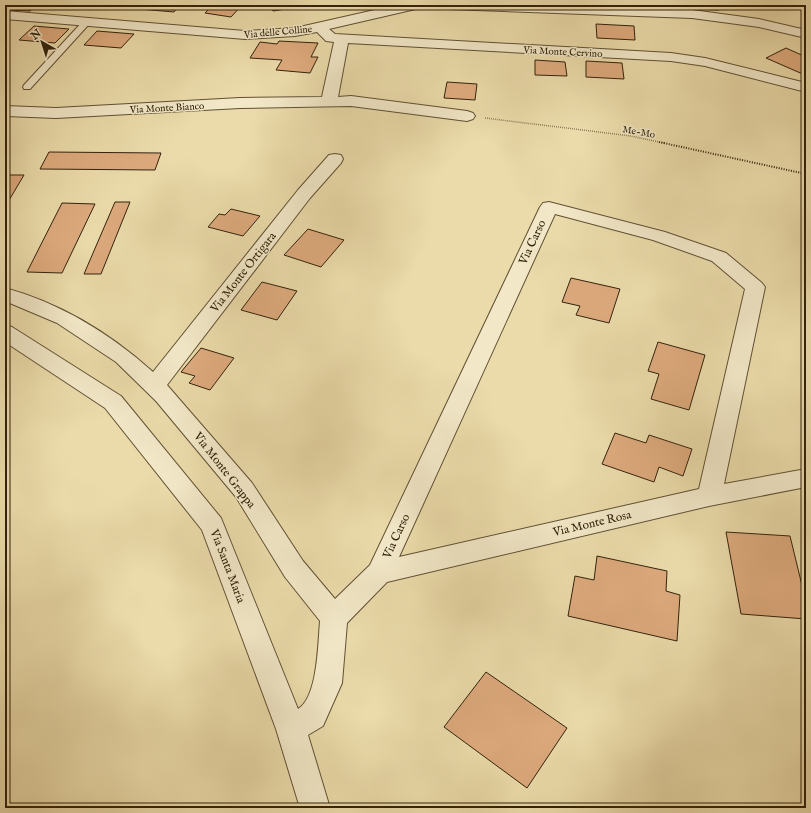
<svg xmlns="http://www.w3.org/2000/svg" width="811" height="813" viewBox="0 0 811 813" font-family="'IM FELL English',serif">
<rect width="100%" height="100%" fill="#ebdbaa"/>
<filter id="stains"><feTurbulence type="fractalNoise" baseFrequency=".005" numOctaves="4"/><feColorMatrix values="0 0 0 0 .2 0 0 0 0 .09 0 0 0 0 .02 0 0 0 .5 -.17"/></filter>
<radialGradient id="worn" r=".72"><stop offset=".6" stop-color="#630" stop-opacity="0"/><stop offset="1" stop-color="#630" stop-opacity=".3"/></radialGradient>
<!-- building -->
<path fill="#ddaa7d" stroke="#32220c" d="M 5,5 L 37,5 L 30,11 L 5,10 Z
M 142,5 L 179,5 L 174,12 L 139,9 Z
M 213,5 L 242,5 L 231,17 L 205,13 Z
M 269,5 L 311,5 L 273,11 Z
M 687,5 L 717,5 L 719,10 L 688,9 Z
M 596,24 L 634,26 L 635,40 L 597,38 Z
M 34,26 L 69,29 L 55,43 L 19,40 Z
M 97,31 L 134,34 L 121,48 L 84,45 Z
M 279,41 L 318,43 L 311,57 L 318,57 L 310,73 L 276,70 L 282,60 L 250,58 L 260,42 L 277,44 Z
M 786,48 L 806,57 L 806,74 L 805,75 L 766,58 Z
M 535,60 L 565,62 L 567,76 L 535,75 Z
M 586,61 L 622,63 L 624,79 L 586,77 Z
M 447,82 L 477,84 L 475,100 L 444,98 Z
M 49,152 L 161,153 L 155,170 L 40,169 Z
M 10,175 L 24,175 L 5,207 L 5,184 Z
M 115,202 L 130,202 L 101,274 L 84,274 Z
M 62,203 L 95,204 L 62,273 L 27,272 Z
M 231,209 L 260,216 L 243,236 L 208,227 L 219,214 L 225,215 Z
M 308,229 L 344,240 L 321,267 L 284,255 Z
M 571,278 L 620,289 L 609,323 L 576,315 L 580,306 L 562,302 Z
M 262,282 L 297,291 L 277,320 L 241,310 Z
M 658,342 L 705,355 L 689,410 L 651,399 L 659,374 L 648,371 Z
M 201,348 L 234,358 L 210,390 L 189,383 L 195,376 L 181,372 Z
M 615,433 L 646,443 L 649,435 L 692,449 L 683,476 L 659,467 L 654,482 L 602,464 Z
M 726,532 L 790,536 L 806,602 L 806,619 L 741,614 Z
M 597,556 L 667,571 L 666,591 L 680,595 L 677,641 L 568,616 L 575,576 L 594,580 Z
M 486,672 L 567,728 L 527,788 L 444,727 Z"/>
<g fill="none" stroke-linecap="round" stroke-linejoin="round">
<!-- lane casing -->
<g stroke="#605034" stroke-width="2">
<path id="lane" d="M 84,20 L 90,20 L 91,22 L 30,89 L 24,89 L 23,87 L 24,85 Z"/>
</g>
<!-- street casing -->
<g stroke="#605034" stroke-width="2">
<path id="street" d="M 397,5 L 542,5 L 692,10 L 759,19 L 806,30 L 806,38 L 759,27 L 692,18 L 420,8 L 329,29 L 335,34 L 671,53 L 705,58 L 806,83 L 806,92 L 705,66 L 671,61 L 348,43 L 338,97 L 351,96 L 467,111 L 473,113 L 475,116 L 473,119 L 467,121 L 351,106 L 240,108 L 56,118 L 5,116 L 5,106 L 56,108 L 240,98 L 322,97 L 334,42 L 326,41 L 317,32 L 295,36 L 245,39 L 5,19 L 5,11 L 245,31 L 295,28 Z
M 335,154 L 341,155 L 343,159 L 341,163 L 310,198 L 167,385 L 252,483 L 303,561 L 335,599 L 370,565 L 540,207 L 543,203 L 549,202 L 665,232 L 726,253 L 762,283 L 765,287 L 724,484 L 806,469 L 806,487 L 709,506 L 387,582 L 347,623 L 342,683 L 323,726 L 308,735 L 330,808 L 300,808 L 276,729 L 202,530 L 105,408 L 5,342 L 5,325 L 12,327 L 121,396 L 221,518 L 298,709 C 318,697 318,643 320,621 L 285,577 L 236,497 L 156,401 L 116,362 L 57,323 L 5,301 L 5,288 C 60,303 111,334 153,372 L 298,190 L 329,155 ZM 555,214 L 653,240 L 712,261 L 745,289 L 699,489 L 399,557 Z"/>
</g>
<!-- path-far1 -->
<path stroke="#32220c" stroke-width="1.5" stroke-dasharray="0.5 1.5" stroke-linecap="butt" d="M 485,118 L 631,136 L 664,143"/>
<!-- path -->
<path stroke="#32220c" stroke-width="2" stroke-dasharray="1 1.5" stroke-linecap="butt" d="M 659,142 L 806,174"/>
<!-- lane -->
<use href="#lane" fill="#f2e8c8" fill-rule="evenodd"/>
<!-- street -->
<use href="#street" fill="#f2e8c8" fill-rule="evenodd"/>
</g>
<g text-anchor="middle" stroke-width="3" stroke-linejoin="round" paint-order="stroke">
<!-- far-street labels -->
<g font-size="10" fill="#32220c" stroke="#f2e8c8">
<text transform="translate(278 31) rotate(-5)" y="4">Via delle Colline</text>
<text transform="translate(563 51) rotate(3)" y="4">Via Monte Cervino</text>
<text transform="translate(167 107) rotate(-3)" y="4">Via Monte Bianco</text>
<text transform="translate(639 131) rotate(10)" y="4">Me-Mo</text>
</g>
<!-- street labels -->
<g font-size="12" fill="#32220c" stroke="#f2e8c8">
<text transform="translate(532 242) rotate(-65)" y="4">Via Carso</text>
<text transform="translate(243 272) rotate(-52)" y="4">Via Monte Ortigara</text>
<text transform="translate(225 470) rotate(52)" y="4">Via Monte Grappa</text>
<text transform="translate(592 523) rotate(-13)" y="4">Via Monte Rosa</text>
<text transform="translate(396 536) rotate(-65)" y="4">Via Carso</text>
<text transform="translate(228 566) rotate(69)" y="4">Via Santa Maria</text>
</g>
</g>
<!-- margin -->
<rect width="811" height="813" fill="none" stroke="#ebdbaa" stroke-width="20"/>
<rect x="6" y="6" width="799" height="801" fill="none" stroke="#32220c" stroke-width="2"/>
<rect x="10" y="10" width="791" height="793" fill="none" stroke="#32220c"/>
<!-- north arrow -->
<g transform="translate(42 42) rotate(321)" stroke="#f2e8c8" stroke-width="3" paint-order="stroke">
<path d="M0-3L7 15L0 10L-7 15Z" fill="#32220c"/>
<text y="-6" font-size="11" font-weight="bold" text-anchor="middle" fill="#32220c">N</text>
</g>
<rect width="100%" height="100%" filter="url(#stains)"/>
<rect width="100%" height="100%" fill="url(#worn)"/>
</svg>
